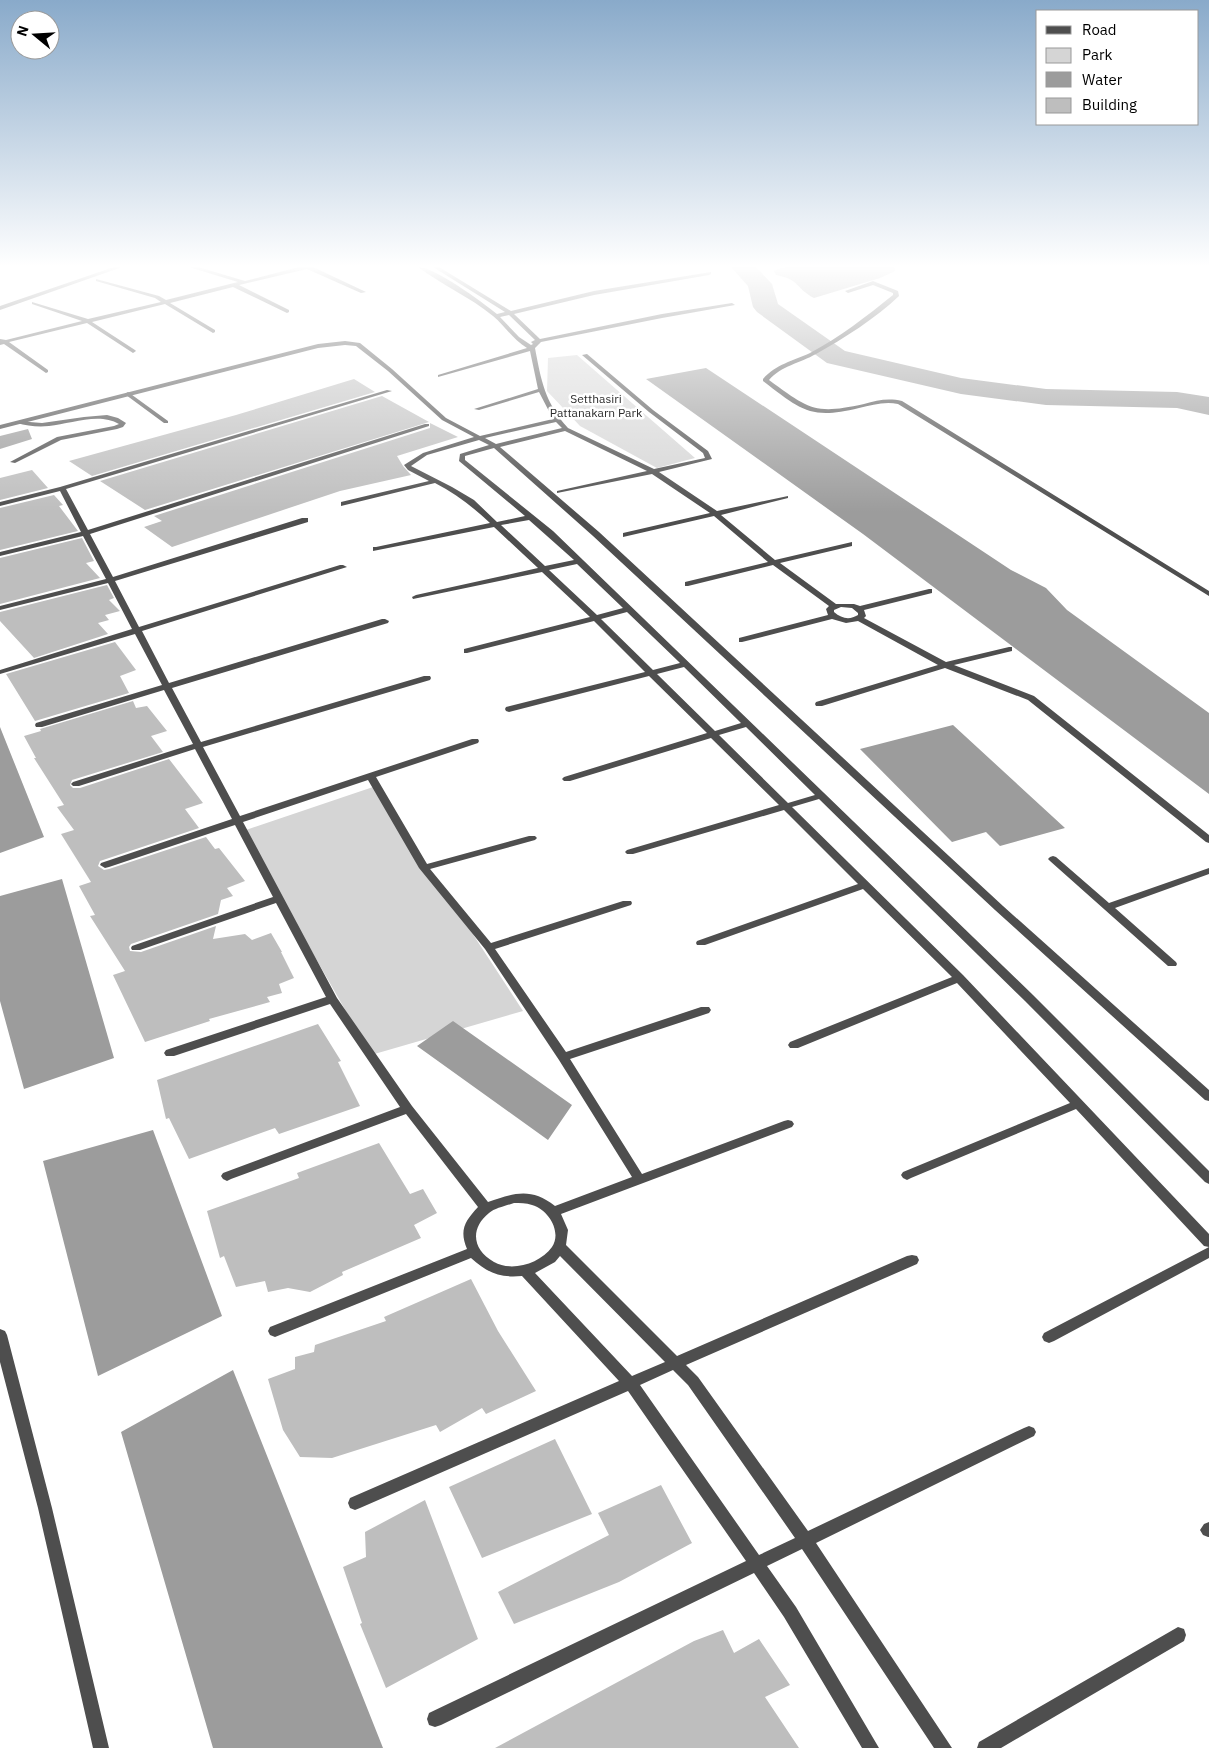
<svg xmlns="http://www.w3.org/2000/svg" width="1209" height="1748" viewBox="0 0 1209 1748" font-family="'IBM Plex Sans',sans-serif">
<rect width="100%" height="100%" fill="#fff"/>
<!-- green -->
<path fill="#d5d5d5" d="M 577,355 L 695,458 L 657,468 L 580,426 L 547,391 L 548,358 Z
M 376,786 L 523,1011 L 371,1055 L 243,831 Z"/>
<!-- water -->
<path fill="#9c9c9c" d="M 785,267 L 894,267 L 895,271 L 880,278 L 814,298 C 795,288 801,280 776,275 L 774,271 Z
M 706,368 L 1011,570 L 1046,588 L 1067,610 L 1209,713 L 1209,794 L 863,534 L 646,379 Z
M 28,429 L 32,439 L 0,449 L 0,436 Z
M 953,725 L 1065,828 L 1000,846 L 986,832 L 952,842 L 860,749 Z
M 0,727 L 44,837 L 0,853 Z
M 62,879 L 114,1058 L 24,1089 L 0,1001 L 0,896 Z
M 453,1021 L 572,1105 L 548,1140 L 417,1046 Z
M 153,1130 L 222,1316 L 98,1376 L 43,1161 Z
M 233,1370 L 383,1748 L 213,1748 L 121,1432 Z"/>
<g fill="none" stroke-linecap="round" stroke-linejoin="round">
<!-- river -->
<path fill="#9c9c9c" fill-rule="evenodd" d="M 731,267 L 756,267 L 772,284 L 778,304 L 845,351 L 961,378 L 1046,389 L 1177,392 L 1209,397 L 1209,415 L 1177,408 L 1046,405 L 961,394 L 827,363 L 757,312 L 753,307 L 748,286 Z"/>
</g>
<!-- building -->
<path fill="#bebebe" d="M 354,379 L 375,392 L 92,476 L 69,461 L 236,415 Z
M 382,396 L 429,422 L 145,510 L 100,481 Z
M 430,423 L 458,437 L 397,456 L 403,466 L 411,475 L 340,491 L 172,547 L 144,527 L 162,521 L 154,516 L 430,428 Z
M 32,470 L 48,488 L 0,500 L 0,478 Z
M 54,495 L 63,505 L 59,506 L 78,531 L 0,550 L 0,508 Z
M 82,538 L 94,561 L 86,563 L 100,578 L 0,604 L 0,558 Z
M 107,585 L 114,598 L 109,600 L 120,611 L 105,615 L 109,620 L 98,623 L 108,634 L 34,658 L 0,621 L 0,612 Z
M 115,642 L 136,670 L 120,676 L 129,693 L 35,721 L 6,674 Z
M 133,701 L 136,708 L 147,706 L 167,731 L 151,736 L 163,752 L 72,780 L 70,785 L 73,788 L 80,788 L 169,759 L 203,803 L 185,809 L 199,828 L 100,861 L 98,866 L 104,870 L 109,869 L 206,837 L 215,849 L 219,848 L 245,881 L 227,888 L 233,896 L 221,900 L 218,914 L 131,944 L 129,947 L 130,951 L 141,952 L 216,926 L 213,939 L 245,934 L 252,940 L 271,933 L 282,952 L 281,952 L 294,978 L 279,984 L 282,993 L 267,997 L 270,1002 L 209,1019 L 210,1021 L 145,1042 L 113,975 L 125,971 L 90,916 L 95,915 L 79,886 L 91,882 L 61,834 L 74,830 L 57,807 L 64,805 L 34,758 L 36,758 L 24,736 L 41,731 L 40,729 Z
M 318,1024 L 341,1061 L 338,1062 L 360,1106 L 279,1134 L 275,1128 L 189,1159 L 169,1118 L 166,1119 L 157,1080 Z
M 379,1143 L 410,1194 L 423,1189 L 437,1213 L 414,1225 L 421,1238 L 342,1272 L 343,1275 L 310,1292 L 288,1288 L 268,1292 L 265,1281 L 236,1287 L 224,1256 L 220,1258 L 207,1211 L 299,1178 L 297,1173 Z
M 471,1279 L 498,1331 L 536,1391 L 486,1414 L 482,1408 L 440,1432 L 436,1425 L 332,1458 L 300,1457 L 283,1430 L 268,1379 L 295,1369 L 295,1357 L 314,1352 L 315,1345 L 386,1321 L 384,1317 Z
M 555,1439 L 592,1514 L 482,1558 L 449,1487 Z
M 661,1485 L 692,1543 L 619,1582 L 514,1624 L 498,1592 L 609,1535 L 598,1513 Z
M 425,1500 L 478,1639 L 386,1688 L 360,1624 L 362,1623 L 343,1567 L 366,1557 L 365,1532 Z
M 723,1630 L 734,1653 L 759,1639 L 790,1685 L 765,1697 L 799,1748 L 495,1748 L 694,1641 Z"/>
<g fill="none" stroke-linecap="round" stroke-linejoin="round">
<!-- lane -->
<path fill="#4e4e4e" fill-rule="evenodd" d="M 128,392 L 168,421 L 168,423 L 164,423 L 126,395 L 125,394 Z
M 107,415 L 118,418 L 126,423 L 123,427 L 117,429 L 61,440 L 15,463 L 10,462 L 57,437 L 114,426 L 119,424 C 99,412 70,424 49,426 C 38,427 27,426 17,423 L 17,421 L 42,423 L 84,417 Z"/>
<!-- street -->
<path fill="#4e4e4e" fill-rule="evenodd" d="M 114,267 L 122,267 L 0,310 L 0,306 Z
M 189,267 L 198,267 L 245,281 L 299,267 L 313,267 L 366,292 L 361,293 L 307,269 L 239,285 L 289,310 L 289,312 L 287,313 L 233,287 L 170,303 L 215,330 L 215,332 L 213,333 L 165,304 L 92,322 L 135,350 L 136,351 L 133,353 L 87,323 L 9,342 L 48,370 L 48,372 L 46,373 L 4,344 L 0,345 L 0,339 L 6,340 L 82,321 L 32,304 L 32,302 L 88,319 L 161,302 L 155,298 L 96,281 L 96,279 L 159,296 L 166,300 L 238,282 Z
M 418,267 C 435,267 482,302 497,314 L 505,312 L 433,267 L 439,267 L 511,311 L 594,291 L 711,272 L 711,274 L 709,275 L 594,295 L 514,314 L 540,339 L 662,314 L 732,303 L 735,305 L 662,318 L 541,342 L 535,348 C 541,380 545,403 568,428 L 654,469 L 705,458 L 703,453 L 649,412 L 582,355 L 587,354 L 653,410 L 708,451 L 712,459 L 659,472 L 717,511 L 788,496 L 788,498 L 721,515 L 775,560 L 852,542 L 852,546 L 780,563 L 836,604 L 854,604 L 860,606 L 929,589 L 932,589 L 932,593 L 864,610 L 866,616 L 864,618 L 946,662 L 1009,647 L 1012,647 L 1012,651 L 954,665 L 1034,696 L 1209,835 L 1209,843 L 1206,842 L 1028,700 L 945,668 L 822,706 L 816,706 L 815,704 L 816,702 L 938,665 L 858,621 L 846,623 L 832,619 L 742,642 L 739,642 L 739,638 L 828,615 L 826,609 L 829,606 L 773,565 L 688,586 L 685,586 L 685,582 L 768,562 L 714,516 L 623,537 L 623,533 L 710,513 L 652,474 L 557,493 L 557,491 L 647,471 L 565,431 L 500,447 L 599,532 L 1003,906 L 1209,1090 L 1209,1101 L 1205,1100 L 995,910 L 593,536 L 494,448 L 465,456 L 465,460 L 553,531 L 1033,995 L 1209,1171 L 1209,1184 L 1205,1182 L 1025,1001 L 819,799 L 792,807 L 963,975 L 1209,1234 L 1209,1258 L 1054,1341 L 1049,1343 L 1044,1341 L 1042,1337 L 1044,1333 L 1209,1247 L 1204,1246 L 1076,1109 L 911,1178 L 907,1180 L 903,1178 L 901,1175 L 903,1172 L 1070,1103 L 957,983 L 798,1048 L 790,1048 L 788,1045 L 790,1042 L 952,977 L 863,889 L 705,945 L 697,945 L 696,943 L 697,941 L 858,884 L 784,810 L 633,854 L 627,854 L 625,852 L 627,850 L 779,805 L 711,738 L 570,781 L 564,781 L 562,779 L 564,777 L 707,733 L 649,676 L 509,712 L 506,711 L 505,709 L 506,707 L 645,672 L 594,621 L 467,653 L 464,653 L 464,649 L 590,617 L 542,572 L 413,599 L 412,597 L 416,595 L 538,568 L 494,527 L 373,551 L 373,547 L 376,547 L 490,523 C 473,507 456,494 435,483 L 341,506 L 341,502 L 429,481 L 408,470 L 404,465 L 423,453 L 474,437 L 442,420 L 388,371 L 356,346 L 345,345 L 318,348 L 0,429 L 0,425 L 318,344 L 345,341 L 360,343 L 392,369 L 446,418 L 480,436 L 553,419 L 539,392 L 479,410 L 474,409 L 538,389 L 530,351 L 438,377 L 438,375 L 527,348 C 513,340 505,326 493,316 C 470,297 442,285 418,267 ZM 509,315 L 535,340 L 531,342 L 533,344 L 531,345 L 519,337 L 500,317 ZM 556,422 L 562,428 L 496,444 L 485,438 ZM 479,440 L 489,445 L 460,454 L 459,461 L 525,516 L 497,522 L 474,500 L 452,487 L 411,466 L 427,455 ZM 529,520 L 574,560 L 545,566 L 501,525 ZM 577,564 L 623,608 L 597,615 L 549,570 ZM 841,607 L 852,608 L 858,613 L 858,615 C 850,620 842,619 834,612 L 834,610 ZM 627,612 L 678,661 L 680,663 L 653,670 L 601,619 ZM 684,667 L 741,723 L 715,731 L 657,674 ZM 746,727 L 815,795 L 788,803 L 719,735 Z
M 873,281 L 898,291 L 899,296 C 876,318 843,339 816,354 C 800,363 781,366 769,380 C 809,409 814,415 864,404 C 877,400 889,398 902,401 L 1209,591 L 1209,596 L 898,404 C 885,401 872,405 859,408 C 810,420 801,410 763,381 L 763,379 C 776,364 793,361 810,353 C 840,337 867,316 893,295 L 893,293 L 873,285 L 848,293 L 845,291 Z
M 387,390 L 392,391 L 66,489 L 88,530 L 425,424 L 429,424 L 429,426 L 90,534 L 113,577 L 302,518 L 308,518 L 308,522 L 115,581 L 139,627 L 340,565 L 343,565 L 347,567 L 142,631 L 169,683 L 382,619 L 385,619 L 389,621 L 388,623 L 172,688 L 201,742 L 424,676 L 430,676 L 431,678 L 430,680 L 203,747 L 240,816 L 472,739 L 478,739 L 479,741 L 478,743 L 376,777 L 427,864 L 529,836 L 535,836 L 537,838 L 535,840 L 430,869 L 491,943 L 623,901 L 631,901 L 632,903 L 631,905 L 495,949 L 566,1052 L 701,1007 L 709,1007 L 711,1010 L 709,1013 L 570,1059 L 642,1174 L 784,1121 L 788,1120 L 792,1121 L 794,1124 L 792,1127 L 561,1214 L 568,1230 L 566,1245 L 677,1356 L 907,1256 L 912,1255 L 917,1256 L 919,1260 L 917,1264 L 686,1365 L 698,1377 L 808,1531 L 1024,1428 L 1029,1426 L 1034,1428 L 1036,1432 L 1034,1436 L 816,1543 L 952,1748 L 934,1748 L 802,1549 L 767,1566 L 796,1607 L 879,1748 L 862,1748 L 784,1617 L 754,1573 L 441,1725 L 435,1727 L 429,1725 L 427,1719 L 429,1713 L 746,1561 L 628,1391 L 360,1508 L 355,1510 L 350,1508 L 348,1503 L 350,1498 L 619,1381 L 522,1276 C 499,1278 488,1273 471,1258 L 280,1335 L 275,1337 L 270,1335 L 268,1331 L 270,1327 L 467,1249 C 459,1230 465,1221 478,1207 L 406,1114 L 231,1179 L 227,1181 L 223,1179 L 221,1176 L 223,1173 L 400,1107 L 330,1004 L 174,1056 L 166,1056 L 164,1053 L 166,1050 L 326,997 L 276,903 L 140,950 L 132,950 L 131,948 L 132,946 L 273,897 L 235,825 L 109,867 L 105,868 L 100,865 L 101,863 L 232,819 L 195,749 L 79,786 L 73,786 L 71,784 L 73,782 L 193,744 L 164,690 L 42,727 L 36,727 L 35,725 L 36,723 L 162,685 L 135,634 L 0,674 L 0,670 L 132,629 L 108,583 L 0,610 L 0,606 L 106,579 L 83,536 L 0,556 L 0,552 L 81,532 L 60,491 L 0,506 L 0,502 L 60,487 ZM 368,780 L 419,868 L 485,949 L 559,1060 L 632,1177 L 555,1206 C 531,1187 514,1193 488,1202 L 412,1106 L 337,998 L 243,822 ZM 514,1203 C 520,1203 526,1203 532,1205 C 549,1210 562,1232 552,1247 C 540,1264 511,1272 494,1262 C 472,1250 470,1228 489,1213 C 495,1208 506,1206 514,1203 ZM 560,1256 L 665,1362 L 632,1376 L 535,1273 L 555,1262 ZM 673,1370 L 688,1385 L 795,1538 L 759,1555 L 640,1385 Z
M 1053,856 L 1056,857 L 1109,903 L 1209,868 L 1209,874 L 1115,908 L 1176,962 L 1177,964 L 1176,966 L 1168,966 L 1050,861 L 1048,859 L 1050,857 Z
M 0,1329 L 5,1331 L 7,1335 L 52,1508 L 109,1748 L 93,1748 L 38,1508 L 0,1362 Z
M 1209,1522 L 1209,1537 L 1208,1537 L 1203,1535 L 1200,1530 L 1204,1524 Z
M 1178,1627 L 1184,1629 L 1186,1635 L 1184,1641 L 1001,1748 L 977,1748 L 979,1742 Z"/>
</g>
<!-- sky -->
<linearGradient id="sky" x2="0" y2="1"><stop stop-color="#89aaca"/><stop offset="0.52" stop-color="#fff"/><stop offset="1" stop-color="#fff" stop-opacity="0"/></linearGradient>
<rect width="1209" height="512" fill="url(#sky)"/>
<g text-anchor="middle" stroke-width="5" stroke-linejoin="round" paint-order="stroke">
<!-- far-park labels -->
<g font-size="12" fill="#2c2c2c" stroke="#fff">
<text x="596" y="403">Setthasiri<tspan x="596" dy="14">Pattanakarn Park</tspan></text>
</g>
</g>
<!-- legend -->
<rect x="1036" y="10" width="162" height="115" fill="#ffffff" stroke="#999999"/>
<rect x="1046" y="26" width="25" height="8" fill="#4e4e4e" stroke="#999999"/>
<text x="1082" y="35" font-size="15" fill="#000000">Road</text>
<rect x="1046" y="48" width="25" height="15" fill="#d5d5d5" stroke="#999999"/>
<text x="1082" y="60" font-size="15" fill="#000000">Park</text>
<rect x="1046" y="72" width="25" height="15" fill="#9c9c9c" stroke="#999999"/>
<text x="1082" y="85" font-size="15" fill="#000000">Water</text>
<rect x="1046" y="98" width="25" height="15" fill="#bebebe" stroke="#999999"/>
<text x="1082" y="110" font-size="15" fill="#000000">Building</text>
<!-- north arrow -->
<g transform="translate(35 35) rotate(288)"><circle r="24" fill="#ffffff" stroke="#999999"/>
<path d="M0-4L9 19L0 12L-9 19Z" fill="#000000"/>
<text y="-8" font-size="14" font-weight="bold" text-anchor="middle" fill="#000000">N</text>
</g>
</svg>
